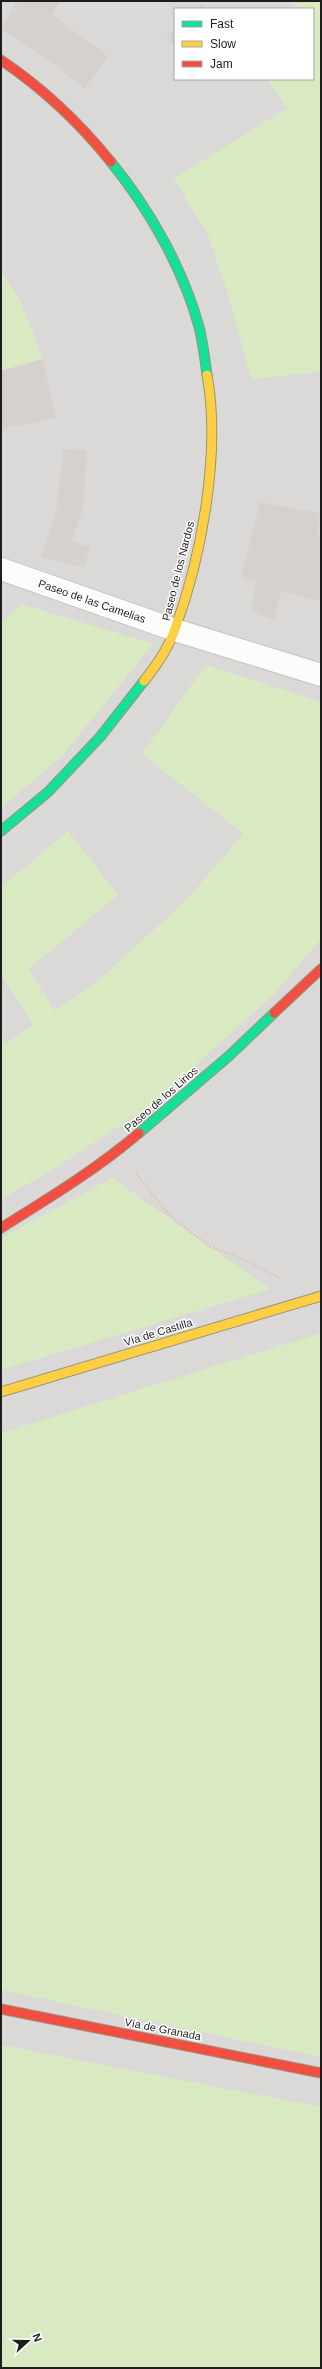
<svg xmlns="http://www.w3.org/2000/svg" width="322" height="2369" viewBox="0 0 322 2369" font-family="Helvetica,sans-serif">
<rect width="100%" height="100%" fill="#ece9e5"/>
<!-- residential -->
<path fill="#dbd9d7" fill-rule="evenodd" d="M 1,1 L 321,1 L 321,2368 L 1,2368 ZM 175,9 L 313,9 L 313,79 L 175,79 Z"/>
<!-- grass -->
<path fill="#d9eac2" d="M 302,1 L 321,1 L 321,372 L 251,379 L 229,297 L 208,235 L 174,179 L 287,108 L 267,79 L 313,79 L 313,9 L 290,9 Z
M 1,271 L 19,298 L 43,359 L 1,371 Z
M 21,604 L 153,644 L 62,756 L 1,808 L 1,624 Z
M 206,665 L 321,702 L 321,939 L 274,994 L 154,1103 L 54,1169 L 1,1199 L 1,1037 L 6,1044 L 33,1025 L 1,974 L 1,887 L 68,831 L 118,895 L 28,969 L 55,1011 L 99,980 L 185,901 L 243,834 L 142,754 Z
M 112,1178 L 270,1289 L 1,1370 L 1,1238 Z
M 321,1333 L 321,2057 L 1,1990 L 1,1433 Z
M 1,2045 L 321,2107 L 321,2368 L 1,2368 Z"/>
<!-- parking -->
<path fill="#dad9d7" d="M 142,754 L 243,834 L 185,901 L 150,933 L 68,831 Z"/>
<!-- building -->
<path fill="#d4d1ce" d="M 17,1 L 60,1 L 52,15 L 108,56 L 84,89 L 54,64 L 1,29 Z
M 201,4 L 206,9 L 195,9 Z
M 175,29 L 175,46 L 166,37 Z
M 209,79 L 217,79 L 213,83 Z
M 43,359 L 56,418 L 1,429 L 1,371 Z
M 63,449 L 87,451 L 83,510 L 71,541 L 90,549 L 84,567 L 41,557 L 57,506 Z
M 260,502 L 320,513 L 317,536 L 321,538 L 321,601 L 281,591 L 274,620 L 251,612 L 255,582 L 241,578 Z"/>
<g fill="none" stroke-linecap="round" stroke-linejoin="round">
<!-- street casing -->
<g stroke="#c4c3c1" stroke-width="24">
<path id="street" d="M 1,569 L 175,630 L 321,675"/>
</g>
<!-- fast casing -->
<g stroke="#95957c" stroke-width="11">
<path id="fast" d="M 111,162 C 149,209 183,268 199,327 C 203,343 205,359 207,375
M 1,831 L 48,792 L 100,737 L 144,681
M 139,1133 L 230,1055 L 274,1013"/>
</g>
<!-- slow casing -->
<g stroke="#95957c" stroke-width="11">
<path id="slow" d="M 144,681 C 156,666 169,647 175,629 C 202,556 221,451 207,375
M 1,1392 L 321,1296"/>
</g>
<!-- jam casing -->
<g stroke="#95957c" stroke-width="11">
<path id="jam" d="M 1,60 C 44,89 78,121 111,162
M 274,1013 L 321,969
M 1,1228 C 49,1198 97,1169 139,1133
M 1,2009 L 321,2073"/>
</g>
<!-- path -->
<path stroke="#d7c7c4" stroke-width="2.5" stroke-dasharray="2 2" stroke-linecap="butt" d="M 136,1173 L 166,1211 L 189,1231 L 209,1246 L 252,1263 L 281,1279"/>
<!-- street -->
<use href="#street" stroke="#fcfcfb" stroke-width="22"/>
<!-- fast -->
<use href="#fast" stroke="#16e098" stroke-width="9"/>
<!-- slow -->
<use href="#slow" stroke="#ffcf43" stroke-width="9"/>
<!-- jam -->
<use href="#jam" stroke="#f24e42" stroke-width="9"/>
</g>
<g text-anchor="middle" stroke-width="3" stroke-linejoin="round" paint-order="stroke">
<!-- street labels -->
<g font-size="11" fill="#1d1d1d" stroke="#fff">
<text transform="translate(178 571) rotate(-76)" y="4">Paseo de los Nardos</text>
<text transform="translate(92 601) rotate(19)" y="4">Paseo de las Camelias</text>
<text transform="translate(161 1099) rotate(-41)" y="4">Paseo de los Lirios</text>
<text transform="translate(158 1332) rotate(-17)" y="4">Vía de Castilla</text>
<text transform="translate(163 2029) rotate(11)" y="4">Vía de Granada</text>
</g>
</g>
<!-- border -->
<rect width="322" height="2369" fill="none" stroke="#1d1d1d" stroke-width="4"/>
<!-- legend -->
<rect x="174" y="8" width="140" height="72" fill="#ffffff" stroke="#a5a5a5"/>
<rect x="182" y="21" width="20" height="6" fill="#16e098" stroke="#a5a5a5"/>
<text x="210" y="28" font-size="12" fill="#1d1d1d">Fast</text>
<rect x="182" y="41" width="20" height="6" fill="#ffcf43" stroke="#a5a5a5"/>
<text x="210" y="48" font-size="12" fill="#1d1d1d">Slow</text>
<rect x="182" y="61" width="20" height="6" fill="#f24e42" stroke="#a5a5a5"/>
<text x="210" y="68" font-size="12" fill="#1d1d1d">Jam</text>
<!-- north arrow -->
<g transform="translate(28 2341) rotate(69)" stroke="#ffffff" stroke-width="3" paint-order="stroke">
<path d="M0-3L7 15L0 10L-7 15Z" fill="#1d1d1d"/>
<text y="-6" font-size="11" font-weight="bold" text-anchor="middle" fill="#1d1d1d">N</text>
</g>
</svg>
